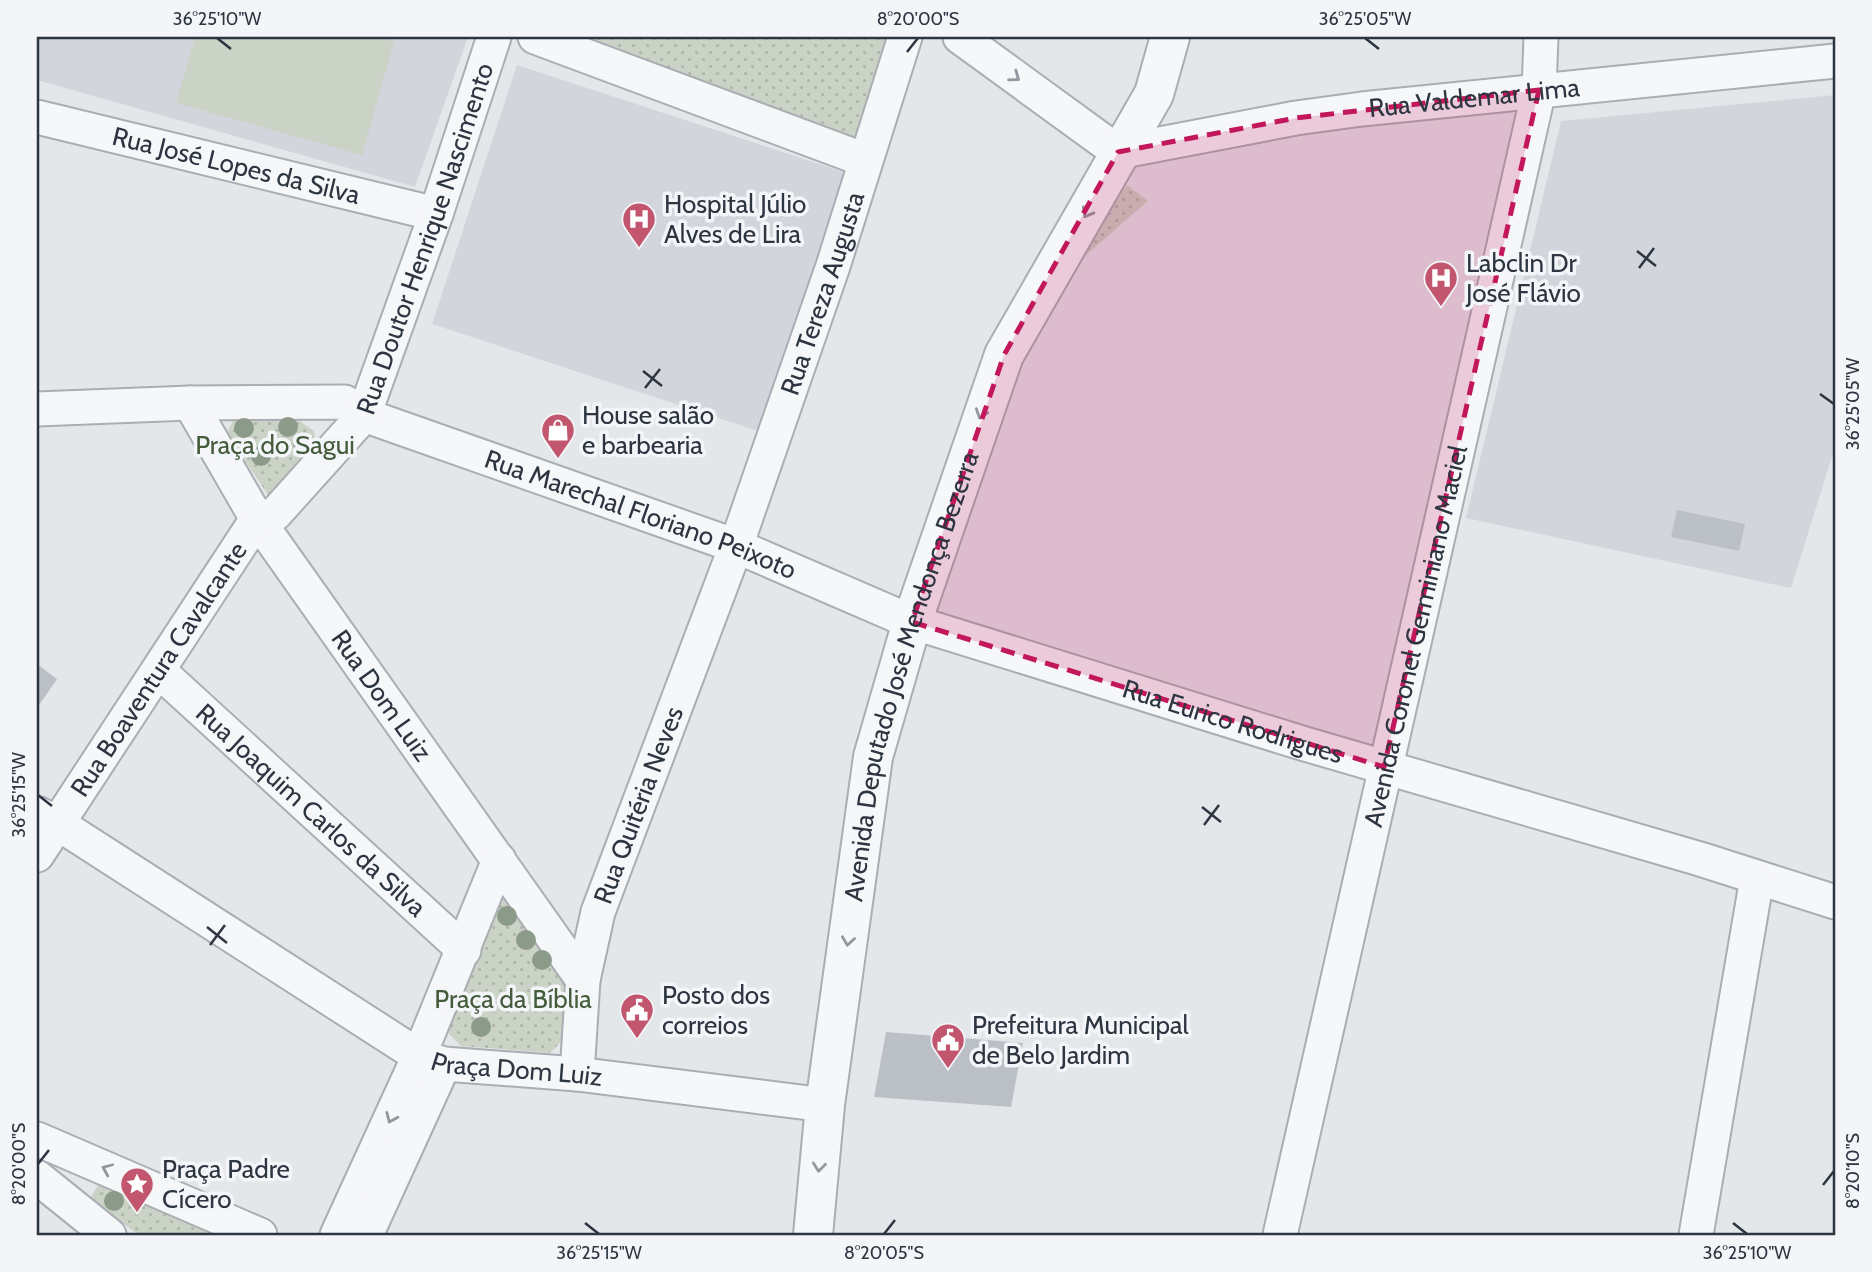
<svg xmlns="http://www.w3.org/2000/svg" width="1872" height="1272" viewBox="0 0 1872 1272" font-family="Cabin,sans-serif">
<defs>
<pattern id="green-dots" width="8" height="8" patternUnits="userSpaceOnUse" patternTransform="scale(1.75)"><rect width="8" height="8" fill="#cad3c5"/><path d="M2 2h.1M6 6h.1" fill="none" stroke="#aeb6aa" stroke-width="1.8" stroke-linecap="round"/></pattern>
</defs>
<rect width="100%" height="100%" fill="#e4e7ea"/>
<!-- built -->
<path fill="#d2d6dc" d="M 37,37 L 468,37 L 415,187 L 37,80 Z
M 517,65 L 847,173 L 761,432 L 432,324 Z
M 1835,95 L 1835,447 L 1791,588 L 1466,518 L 1561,121 Z"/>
<!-- green -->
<path fill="url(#green-dots)" d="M 568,37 L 903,37 L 869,150 Z
M 1127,185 L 1148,201 L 1061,277 Z
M 284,410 L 314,431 L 316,443 L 284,495 L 271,499 L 226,433 L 239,411 Z
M 512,899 L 566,976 L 565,1038 L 550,1053 L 461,1046 L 443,1028 L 501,900 Z
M 100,1182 L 226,1235 L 138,1235 L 91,1197 Z"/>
<!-- pitch -->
<path fill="#cad3c5" d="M 195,37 L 377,37 L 394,42 L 362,155 L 176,103 Z"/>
<!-- building -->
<path fill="#bbc0c6" d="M 1677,510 L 1745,524 L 1739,551 L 1671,537 Z
M 37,664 L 57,679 L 37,708 Z
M 886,1032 L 1023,1043 L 1011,1107 L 874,1097 Z"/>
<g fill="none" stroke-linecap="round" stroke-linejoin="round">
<!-- minor casing -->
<g stroke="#a9aeb4" stroke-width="37">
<g id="minor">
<path d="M 535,37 L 865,160"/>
<path id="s1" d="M 960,37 L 1118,152 L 1296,118 L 1362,109 L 1835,61"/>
<path id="s2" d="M 37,117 L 436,214"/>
<path id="s3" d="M 190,403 L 257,519 L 583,980"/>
<path id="s4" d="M 37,409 L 190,403 L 345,402 L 364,415 L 736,546 L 912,622 L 1305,744 L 1700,859 L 1835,902"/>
<path id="s5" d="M 159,671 L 464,950"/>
<path id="s6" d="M 39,814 L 57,823 L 419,1056 L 444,1064 L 577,1074 L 825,1105"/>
<path id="s7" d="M 37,855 L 257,519 L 275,514 L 364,415 L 436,214 L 494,37"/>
<path id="s8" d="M 577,1074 L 583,980 L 598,912 L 736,546 L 833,266 L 905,37"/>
<path d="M 37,1139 L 260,1235"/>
<path d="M 37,1177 L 109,1235"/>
<path d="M 337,1235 L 419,1056 L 499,860"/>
<path d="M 366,1235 L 444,1064"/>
<path id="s9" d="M 1280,1235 L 1539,90 L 1541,37"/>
<path d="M 1696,1235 L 1757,878"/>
</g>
</g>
<!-- tertiary casing -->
<g stroke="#a9aeb4" stroke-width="42">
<g id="tertiary">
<path id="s10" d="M 813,1235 L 825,1105 L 873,757 L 912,622 L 1004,355 L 1154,94 L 1170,37"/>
</g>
</g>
<!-- minor -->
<use href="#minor" stroke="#f6f7f9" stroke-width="33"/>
<!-- tertiary -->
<use href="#tertiary" stroke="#f6f7f9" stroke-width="38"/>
</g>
<!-- trees -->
<g fill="#8c9a8a">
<circle cx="288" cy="427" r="10"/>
<circle cx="244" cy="428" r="10"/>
<circle cx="303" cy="444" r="10"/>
<circle cx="261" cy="456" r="10"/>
<circle cx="507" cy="916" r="10"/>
<circle cx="526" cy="940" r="10"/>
<circle cx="542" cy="960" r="10"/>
<circle cx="481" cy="1027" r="10"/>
<circle cx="114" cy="1201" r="10"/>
</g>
<!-- one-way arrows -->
<defs><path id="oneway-chevron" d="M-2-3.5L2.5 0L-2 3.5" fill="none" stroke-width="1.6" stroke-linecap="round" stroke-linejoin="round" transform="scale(1.75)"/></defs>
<g stroke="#92969d">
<use href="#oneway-chevron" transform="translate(1015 77) rotate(36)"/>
<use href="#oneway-chevron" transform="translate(1087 213) rotate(119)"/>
<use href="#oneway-chevron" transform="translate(981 414) rotate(109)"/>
<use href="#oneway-chevron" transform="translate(848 941) rotate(98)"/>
<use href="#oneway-chevron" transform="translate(391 1118) rotate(114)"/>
<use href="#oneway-chevron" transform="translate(819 1167) rotate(96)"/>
<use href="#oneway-chevron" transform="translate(107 1169) rotate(-157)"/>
</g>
<!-- marked area -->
<path fill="#c2185b" fill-opacity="0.2" stroke="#c2185b" stroke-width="5" stroke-dasharray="14 9" stroke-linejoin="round" d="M 1539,90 L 1384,767 L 912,622 L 1004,355 L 1118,152 L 1296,118 Z"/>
<!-- ticks -->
<path fill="none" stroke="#2d3541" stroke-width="2.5" d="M 217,38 L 231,49M 1365,38 L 1379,49M 907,52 L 918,38M 1637,251 L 1656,266M 1639,268 L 1654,248M 643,371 L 662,386M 645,388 L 660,369M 1820,394 L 1834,404M 38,795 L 52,806M 1202,807 L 1221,822M 1204,825 L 1219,805M 207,927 L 227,943M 210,945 L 225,925M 38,1164 L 49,1150M 1823,1185 L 1834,1171M 585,1223 L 599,1234M 1733,1223 L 1747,1234M 884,1234 L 895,1220"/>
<!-- icons -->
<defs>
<g id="hospital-pin" transform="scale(1.75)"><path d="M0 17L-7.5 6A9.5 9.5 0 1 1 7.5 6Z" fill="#c2566e" stroke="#f3f5f8"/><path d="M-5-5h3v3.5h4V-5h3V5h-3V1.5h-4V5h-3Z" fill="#fff"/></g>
<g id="shop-pin" transform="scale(1.75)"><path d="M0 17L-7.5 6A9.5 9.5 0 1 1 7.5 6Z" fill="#c2566e" stroke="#f3f5f8"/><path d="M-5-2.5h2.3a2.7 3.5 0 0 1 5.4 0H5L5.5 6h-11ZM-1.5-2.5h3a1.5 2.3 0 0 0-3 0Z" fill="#fff"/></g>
<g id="civic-pin" transform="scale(1.75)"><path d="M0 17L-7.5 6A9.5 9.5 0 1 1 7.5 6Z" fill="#c2566e" stroke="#f3f5f8"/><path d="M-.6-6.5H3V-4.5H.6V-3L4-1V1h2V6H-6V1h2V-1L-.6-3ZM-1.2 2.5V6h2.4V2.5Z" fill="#fff"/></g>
<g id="sight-pin" transform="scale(1.75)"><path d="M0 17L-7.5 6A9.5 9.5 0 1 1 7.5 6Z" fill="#c2566e" stroke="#f3f5f8"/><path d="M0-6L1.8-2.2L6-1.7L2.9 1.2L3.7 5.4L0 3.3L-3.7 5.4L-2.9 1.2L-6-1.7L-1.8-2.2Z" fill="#fff"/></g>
</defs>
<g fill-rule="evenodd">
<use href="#hospital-pin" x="639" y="219"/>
<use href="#hospital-pin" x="1441" y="278"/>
<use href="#shop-pin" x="558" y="430"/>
<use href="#civic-pin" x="637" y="1010"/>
<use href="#civic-pin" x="948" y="1040"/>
<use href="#sight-pin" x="137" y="1184"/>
</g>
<g text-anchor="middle" stroke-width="7" stroke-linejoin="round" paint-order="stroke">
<!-- street labels -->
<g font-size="26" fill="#2d3541" stroke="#f3f5f8">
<text dy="9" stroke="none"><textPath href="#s1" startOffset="556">Rua Valdemar Lima</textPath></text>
<text dy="9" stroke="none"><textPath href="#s2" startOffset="205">Rua José Lopes da Silva</textPath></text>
<text dy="9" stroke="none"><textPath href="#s7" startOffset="740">Rua Doutor Henrique Nascimento</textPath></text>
<text dy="9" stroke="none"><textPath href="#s8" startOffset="822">Rua Tereza Augusta</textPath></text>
<text dy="9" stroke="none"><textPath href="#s4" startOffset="625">Rua Marechal Floriano Peixoto</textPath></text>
<text dy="9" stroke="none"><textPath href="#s9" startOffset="614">Avenida Coronel Germiniano Maciel</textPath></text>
<text dy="9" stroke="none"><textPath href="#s7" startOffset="222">Rua Boaventura Cavalcante</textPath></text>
<text dy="9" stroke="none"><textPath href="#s10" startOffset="569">Avenida Deputado José Mendonça Bezerra</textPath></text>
<text dy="9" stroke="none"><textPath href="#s3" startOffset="350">Rua Dom Luiz</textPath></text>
<text dy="9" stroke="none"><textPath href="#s4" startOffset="1253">Rua Eurico Rodrigues</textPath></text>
<text dy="9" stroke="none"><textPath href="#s8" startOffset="278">Rua Quitéria Neves</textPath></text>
<text dy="9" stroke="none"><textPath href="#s5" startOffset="206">Rua Joaquim Carlos da Silva</textPath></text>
<text dy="9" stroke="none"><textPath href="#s6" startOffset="550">Praça Dom Luiz</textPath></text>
</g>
<!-- poi labels -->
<g font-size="26" fill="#2d3541" stroke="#f3f5f8" text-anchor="start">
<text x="664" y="213">Hospital Júlio<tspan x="664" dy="30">Alves de Lira</tspan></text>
<text x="1466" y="272">Labclin Dr<tspan x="1466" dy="30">José Flávio</tspan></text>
<text x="582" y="424">House salão<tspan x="582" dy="30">e barbearia</tspan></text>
<text x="662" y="1004">Posto dos<tspan x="662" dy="30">correios</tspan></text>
<text x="972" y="1034">Prefeitura Municipal<tspan x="972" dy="30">de Belo Jardim</tspan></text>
<text x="162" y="1178">Praça Padre<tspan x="162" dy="30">Cícero</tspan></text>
</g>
<!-- park labels -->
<g font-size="26" fill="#445b3c" stroke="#f3f5f8">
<text x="275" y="454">Praça do Sagui</text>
<text x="513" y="1008">Praça da Bíblia</text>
</g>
</g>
<!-- border -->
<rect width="1872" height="1272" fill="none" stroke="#f3f5f8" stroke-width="77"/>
<rect x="38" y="38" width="1796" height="1196" fill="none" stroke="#2d3541" stroke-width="2.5"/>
<g font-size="18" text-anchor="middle" fill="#2d3541">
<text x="217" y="25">36°25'10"W</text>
<text x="918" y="25">8°20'00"S</text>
<text x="1365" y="25">36°25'05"W</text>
<text transform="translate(1853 404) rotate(-90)" y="6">36°25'05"W</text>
<text transform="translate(19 795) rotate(-90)" y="6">36°25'15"W</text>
<text transform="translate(19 1164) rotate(-90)" y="6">8°20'00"S</text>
<text transform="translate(1853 1171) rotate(-90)" y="6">8°20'10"S</text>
<text x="599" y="1259">36°25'15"W</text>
<text x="884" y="1259">8°20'05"S</text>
<text x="1747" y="1259">36°25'10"W</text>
</g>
</svg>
